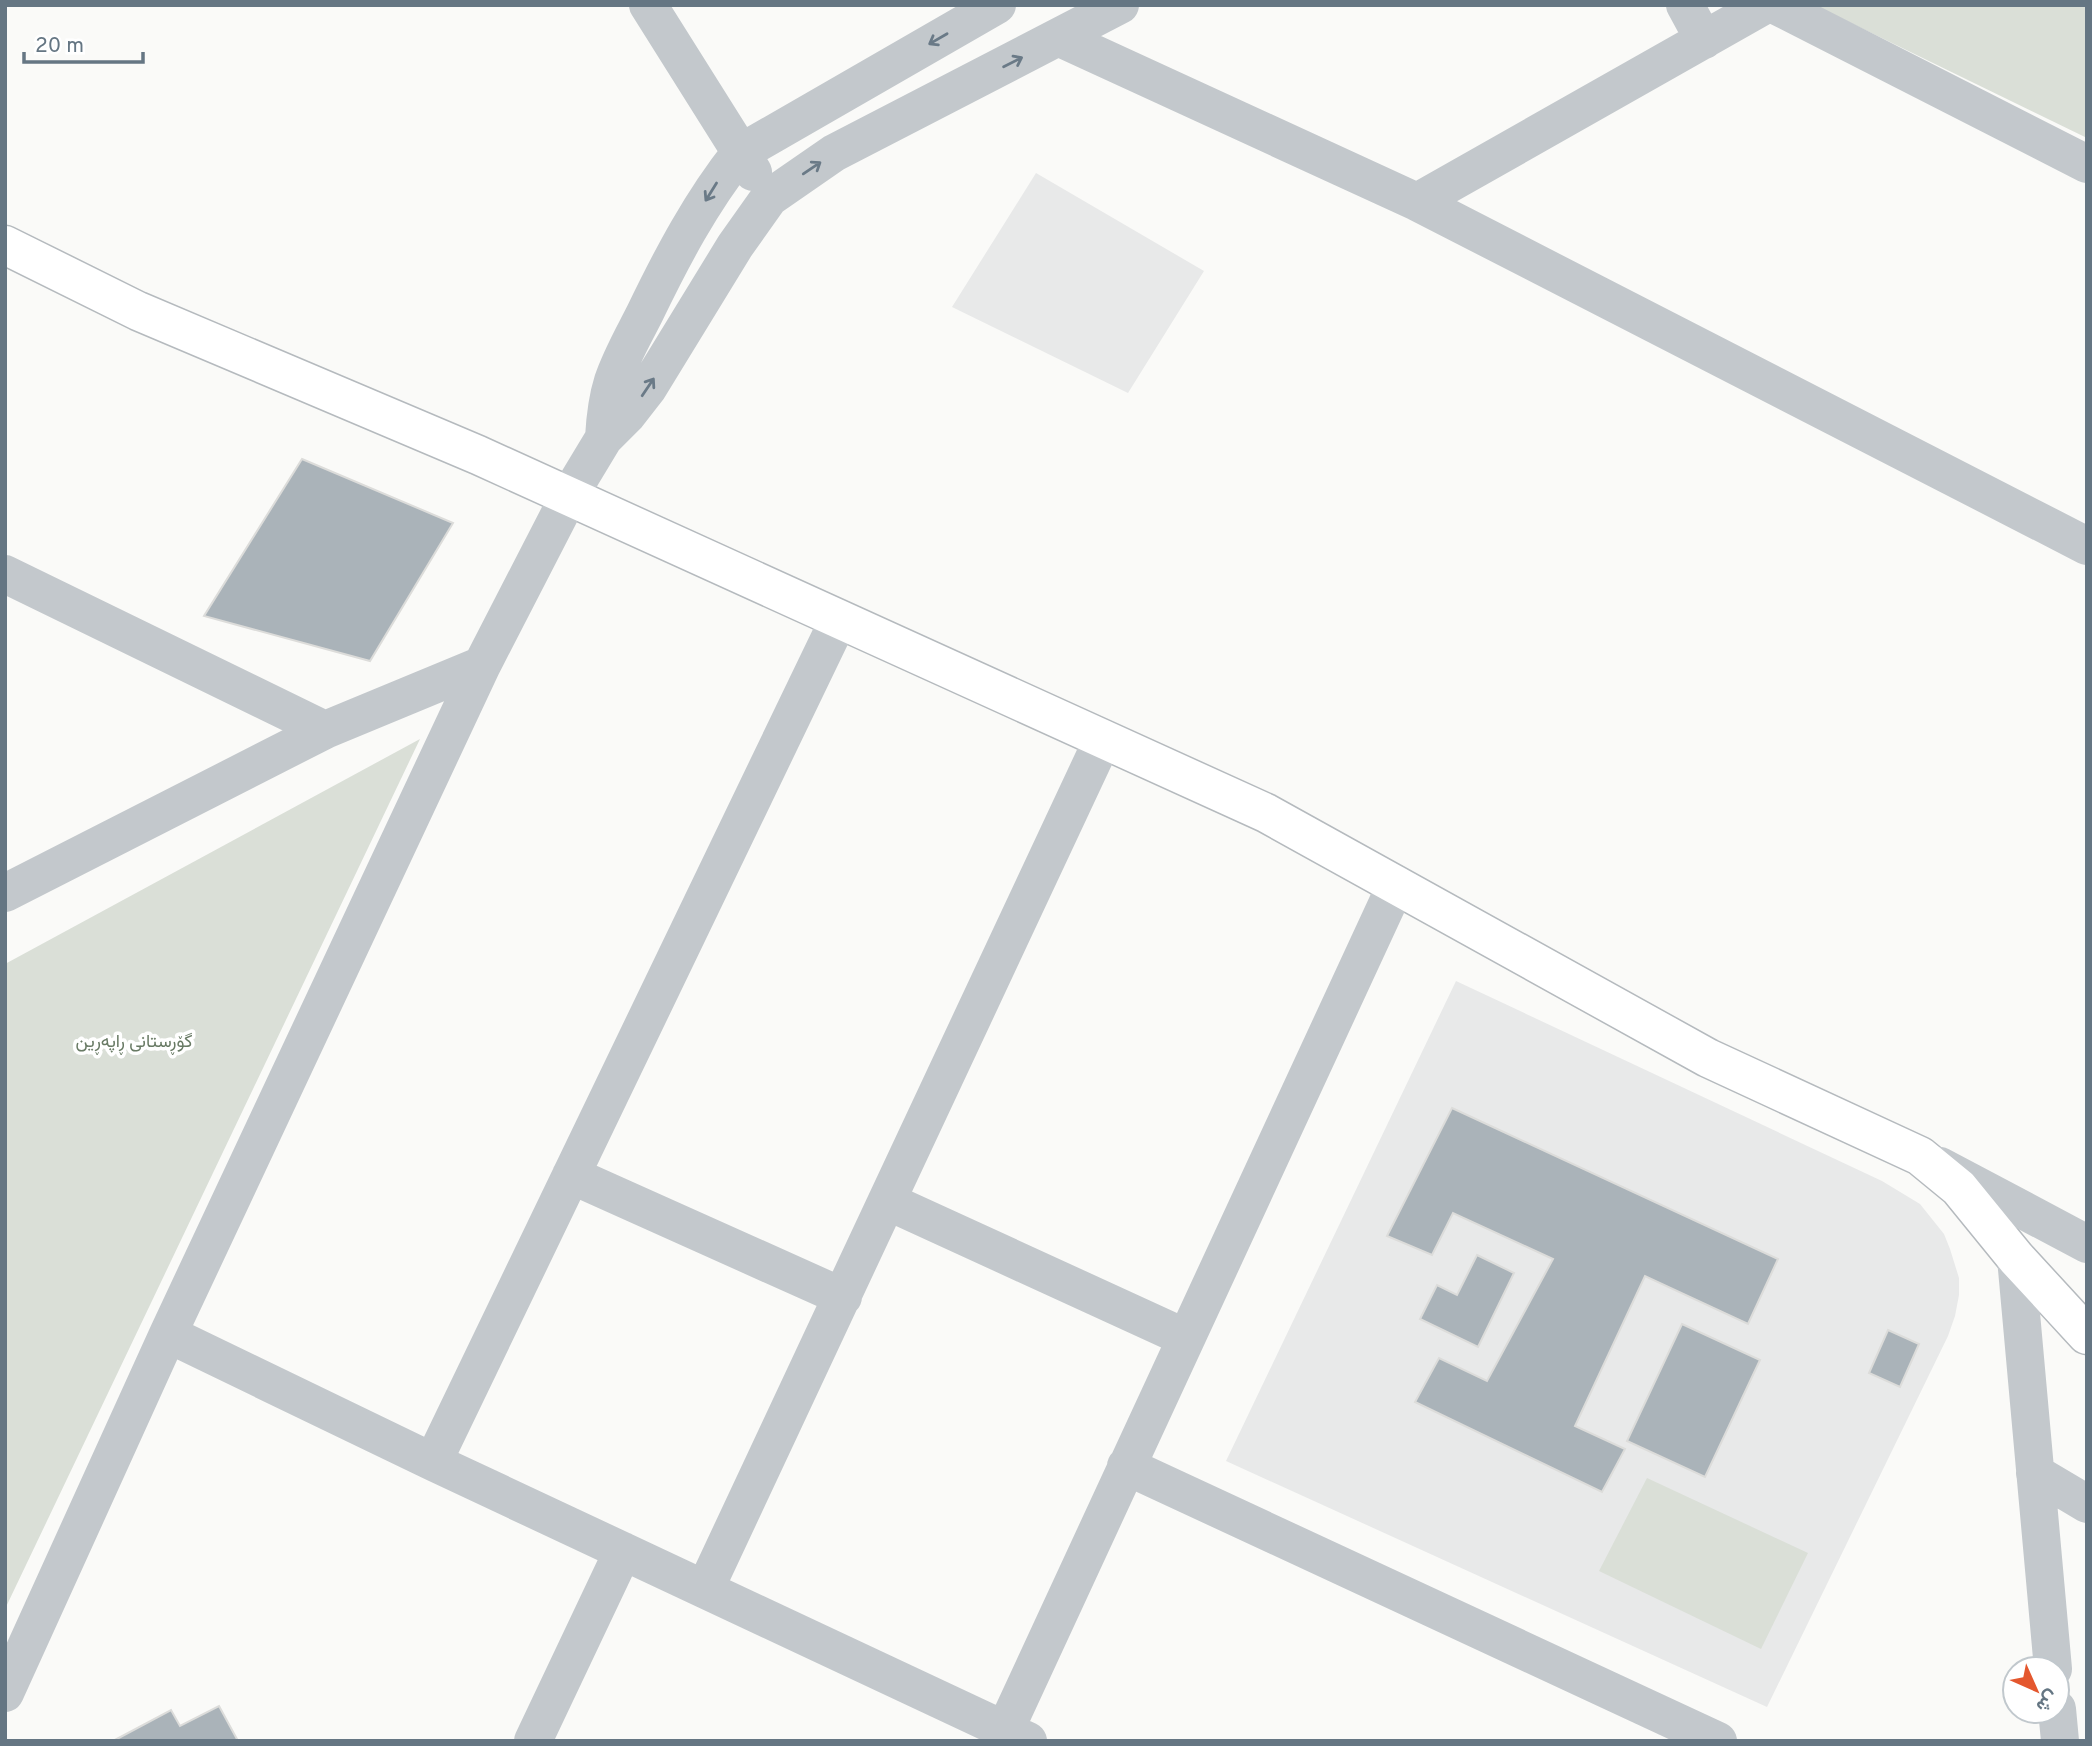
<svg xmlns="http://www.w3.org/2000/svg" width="2092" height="1746" viewBox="0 0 2092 1746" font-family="Overpass,Vazirmatn,sans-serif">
<rect width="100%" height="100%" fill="#fafaf8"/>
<!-- built -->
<path fill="#e8e9e9" d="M 1036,173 L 1204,271 L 1128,393 L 952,307 Z
M 1456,981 L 1882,1181 L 1920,1204 L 1944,1234 L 1950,1249 L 1959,1278 L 1959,1295 L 1955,1316 L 1948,1336 L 1767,1707 L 1226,1461 Z"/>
<!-- green -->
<path fill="#dadfd7" d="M 1814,5 L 2087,5 L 2087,138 Z
M 420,739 L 5,1609 L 5,964 Z
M 1647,1478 L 1808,1553 L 1761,1649 L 1599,1571 Z"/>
<!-- building -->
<path fill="#aab3b9" stroke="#dcdcda" stroke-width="2" d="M 302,459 L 453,523 L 370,661 L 204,616 Z
M 1452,1108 L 1778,1259 L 1748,1324 L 1645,1276 L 1575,1426 L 1625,1449 L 1602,1492 L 1415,1402 L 1439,1358 L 1487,1381 L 1553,1259 L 1453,1213 L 1432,1255 L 1387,1236 Z
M 1477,1255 L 1514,1273 L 1478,1347 L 1420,1319 L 1437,1285 L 1457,1295 Z
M 1682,1324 L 1760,1360 L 1705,1477 L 1627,1441 Z
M 1888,1330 L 1919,1344 L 1900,1387 L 1869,1373 Z
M 219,1706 L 238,1741 L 113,1741 L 171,1710 L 180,1726 Z"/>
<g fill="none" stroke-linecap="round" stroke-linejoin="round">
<!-- major casing -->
<g stroke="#b5babe" stroke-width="41">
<path id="major" d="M 5,245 L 138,311 L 478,455 L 1266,813 L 1708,1058 L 1920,1156 L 1959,1188 L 2016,1258 L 2087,1335"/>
</g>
<!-- minor -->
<path stroke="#c3c8cc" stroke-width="38" d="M 648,5 L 753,172
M 1685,5 L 1704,40
M 1775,5 L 2087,164
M 1060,38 L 1417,202 L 2087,546
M 1417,202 L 1765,5
M 604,438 C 605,419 607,400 613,381 C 621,357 634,335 645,313 C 672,257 701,202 740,153 L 997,5
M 5,574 L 325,730
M 5,893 L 325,730 L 482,665
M 1940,1166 L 2087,1244
M 571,1175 L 843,1297
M 887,1201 L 1186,1338
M 2016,1258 L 2053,1669
M 168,1334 L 433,1462 L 1028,1741
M 433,1462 L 839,619
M 1126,1466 L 1718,1741
M 2035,1473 L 2087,1504
M 705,1589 L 1103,739
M 5,1693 L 168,1334 L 482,665 L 569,496 L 604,438 L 627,415 L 648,388 L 735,246 L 769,198 L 834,153 L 1120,5
M 2057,1709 L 2060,1741
M 1005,1730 L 1396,885
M 533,1741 L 623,1551"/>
<!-- major -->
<use href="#major" stroke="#fff" stroke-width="38"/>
</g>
<!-- one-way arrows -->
<defs><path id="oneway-shaft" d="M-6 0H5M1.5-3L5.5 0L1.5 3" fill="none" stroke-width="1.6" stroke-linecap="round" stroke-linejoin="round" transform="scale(1.75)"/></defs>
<g stroke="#6a7a87">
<use href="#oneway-shaft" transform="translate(938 39) rotate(150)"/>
<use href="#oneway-shaft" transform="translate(1013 62) rotate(-27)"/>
<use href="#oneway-shaft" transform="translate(812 168) rotate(-34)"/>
<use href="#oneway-shaft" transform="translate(711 192) rotate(122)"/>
<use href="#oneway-shaft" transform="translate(648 387) rotate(-56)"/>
</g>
<g text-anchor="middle" stroke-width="7" stroke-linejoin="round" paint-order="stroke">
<!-- park labels -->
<g font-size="18" fill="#687a64" stroke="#fff">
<text x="134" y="1047">گۆڕستانی ڕاپەڕین</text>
</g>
</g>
<!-- border -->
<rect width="2092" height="1746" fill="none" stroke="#657683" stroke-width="14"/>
<!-- north arrow -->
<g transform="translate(2036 1690) rotate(135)"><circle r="33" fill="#ffffff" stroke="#c1c8cd" stroke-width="2"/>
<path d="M0-5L12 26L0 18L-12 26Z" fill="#e4572e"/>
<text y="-10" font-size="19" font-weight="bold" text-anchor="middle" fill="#657683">ش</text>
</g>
<!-- scale -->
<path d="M24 52v10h119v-10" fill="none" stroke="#657683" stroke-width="3.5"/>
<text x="35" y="52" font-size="21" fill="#657683" stroke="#ffffff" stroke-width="5" paint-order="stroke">20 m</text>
</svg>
